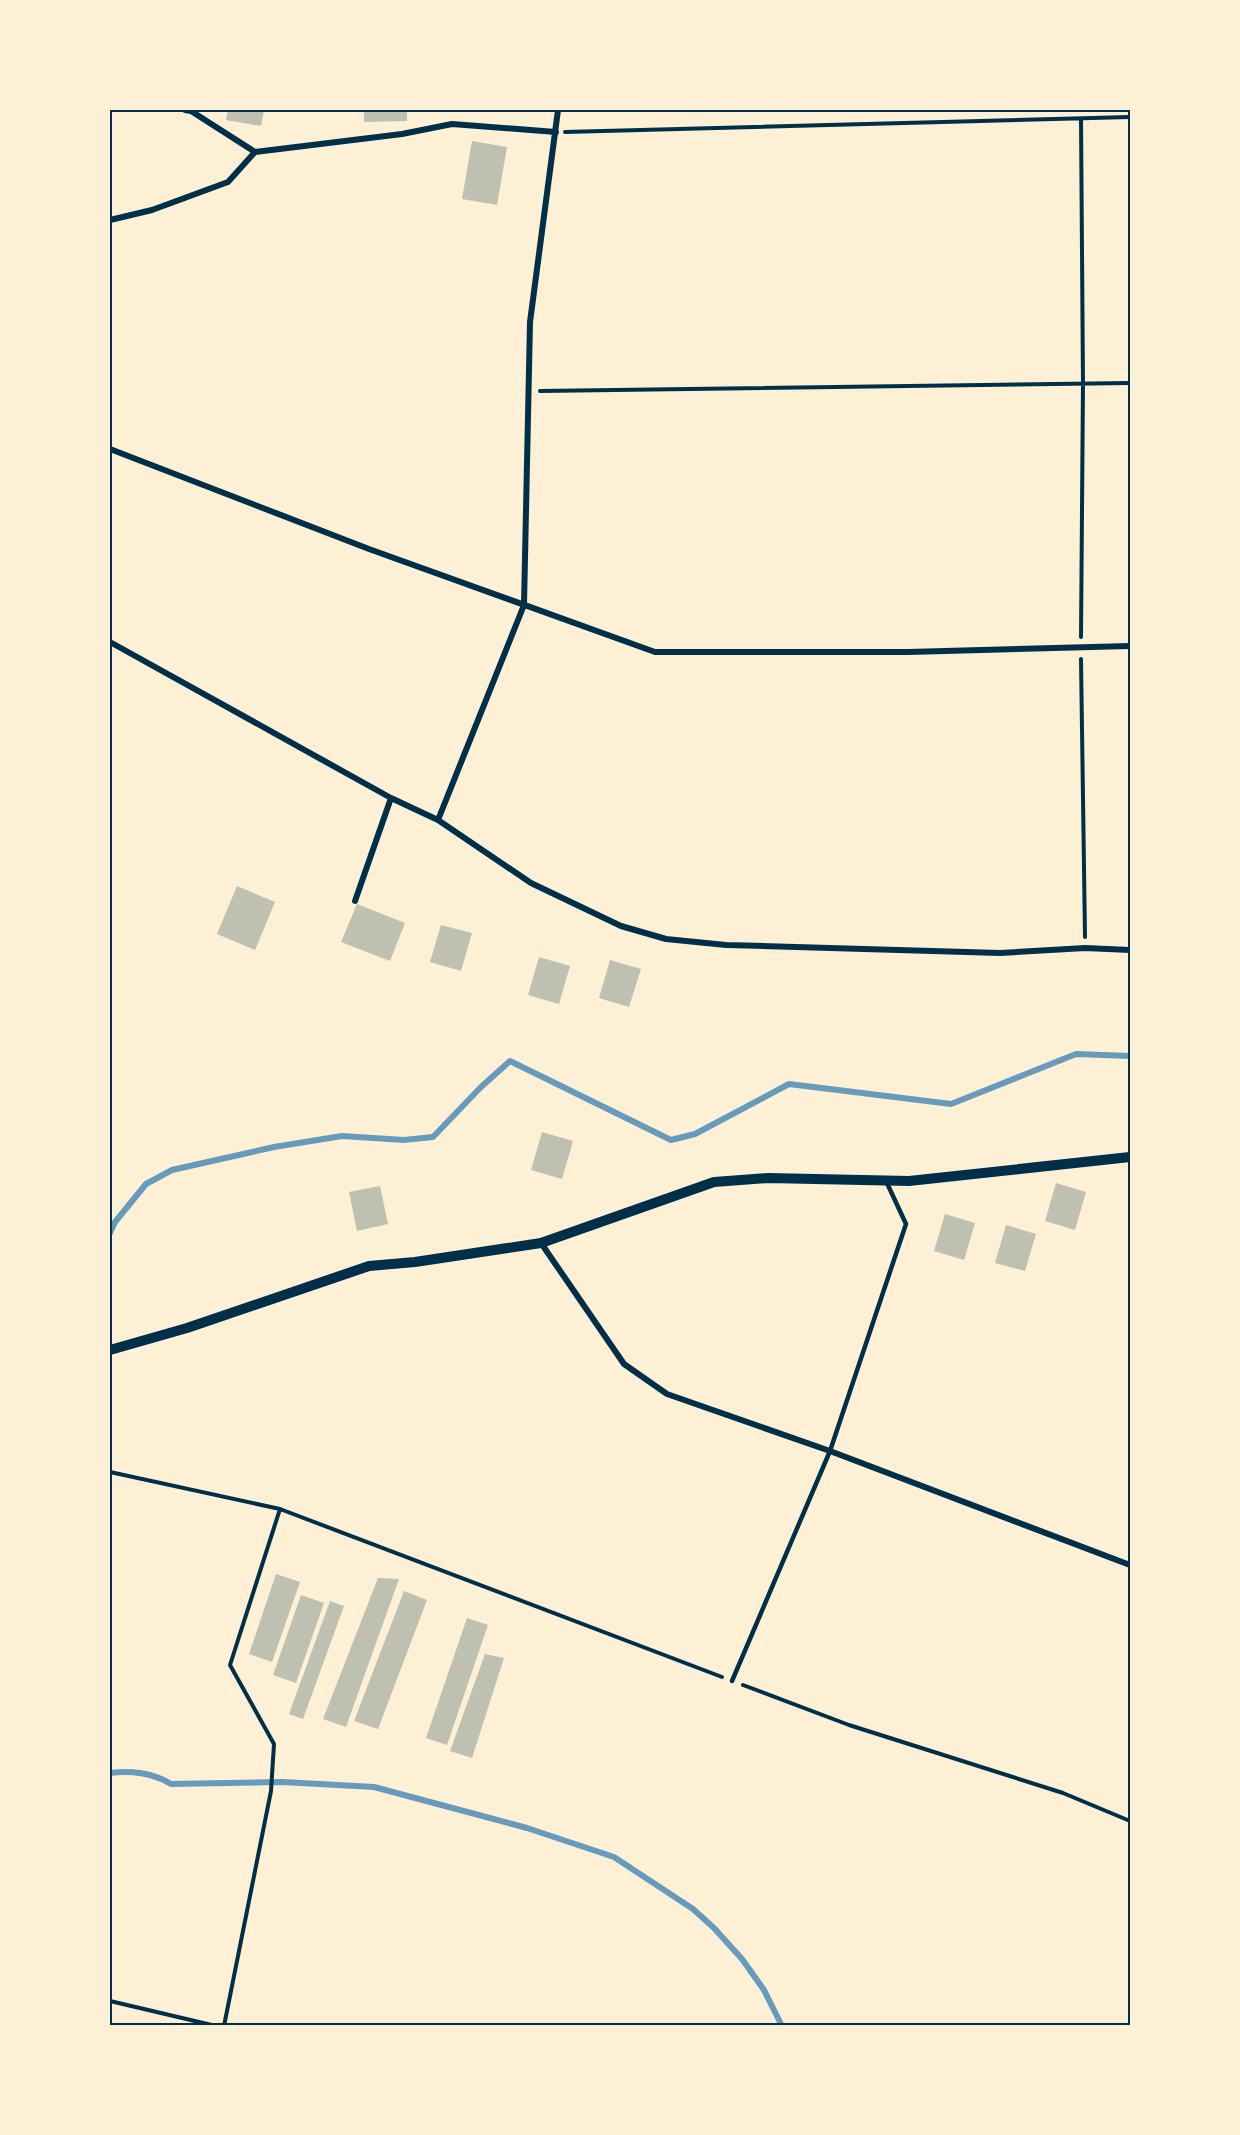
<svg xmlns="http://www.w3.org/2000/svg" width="1240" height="2135" viewBox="0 0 1240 2135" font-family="'Source Serif 4',serif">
<rect width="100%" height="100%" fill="#fdf0d5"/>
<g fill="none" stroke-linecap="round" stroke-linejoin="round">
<!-- stream -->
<path stroke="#669bbc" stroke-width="6" d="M 110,1233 L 115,1222 L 146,1184 L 172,1170 L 274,1147 L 342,1136 L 404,1140 L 433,1137 L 481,1087 L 510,1061 L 671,1140 L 695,1134 L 789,1084 L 951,1104 L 1076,1054 L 1130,1056
M 110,1773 C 130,1770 153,1773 171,1784 L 283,1782 L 374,1787 L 527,1828 L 614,1857 L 693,1909 L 714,1928 L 742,1959 L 764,1990 L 782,2026"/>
</g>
<!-- building -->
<path fill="#bec0b2" d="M 228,110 L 264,110 L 261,126 L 226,120 Z
M 364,110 L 407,110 L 407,121 L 364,122 Z
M 472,141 L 507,147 L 497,205 L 462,199 Z
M 237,886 L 275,902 L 255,950 L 217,934 Z
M 357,904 L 405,923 L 390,961 L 341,942 Z
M 441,925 L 472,933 L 461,971 L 430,962 Z
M 539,957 L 570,966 L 559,1004 L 528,995 Z
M 610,960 L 641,969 L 629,1007 L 599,998 Z
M 542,1132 L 573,1141 L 562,1179 L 531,1170 Z
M 1056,1183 L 1086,1192 L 1075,1230 L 1045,1221 Z
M 380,1186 L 388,1224 L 357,1231 L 349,1192 Z
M 945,1214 L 975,1223 L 964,1260 L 934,1251 Z
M 1006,1225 L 1036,1234 L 1025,1271 L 995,1263 Z
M 276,1574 L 300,1582 L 272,1662 L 249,1654 Z
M 378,1578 L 399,1579 L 346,1727 L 323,1719 Z
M 404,1591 L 427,1600 L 378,1729 L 354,1721 Z
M 301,1595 L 324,1603 L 296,1683 L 273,1675 Z
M 330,1601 L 344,1606 L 303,1719 L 289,1714 Z
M 467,1618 L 488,1625 L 447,1745 L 426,1738 Z
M 485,1654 L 504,1658 L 472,1758 L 450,1751 Z"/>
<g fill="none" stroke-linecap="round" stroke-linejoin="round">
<!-- path -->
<path stroke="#003049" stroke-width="4" d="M 565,132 L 1130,117
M 540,391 L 1130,383
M 1081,637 L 1083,383 L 1081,119
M 1081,659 L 1085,937
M 110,1472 L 280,1509 L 722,1677
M 743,1685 L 849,1725 L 1063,1793 L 1130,1821
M 110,2001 L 216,2026
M 224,2026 L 271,1791 L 274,1744 L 230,1665 L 280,1509"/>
<!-- service -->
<path stroke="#003049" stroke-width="4.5" d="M 732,1681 L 830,1451 L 906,1224 L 886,1181"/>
<!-- minor -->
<path stroke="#003049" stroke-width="6" d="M 185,110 L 191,111 L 255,152
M 110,220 L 152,210 L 228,182 L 255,152 L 402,134 L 452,124 L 556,132
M 110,449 L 369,549 L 655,652 L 908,652 L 1130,646
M 110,642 L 391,798 L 438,820 L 531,883 L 621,926 L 666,939 L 726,945 L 1000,953 L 1085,948 L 1130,950
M 438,820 L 524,605 L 530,322 L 558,110
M 355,901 L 391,798
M 541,1243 L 624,1364 L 667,1394 L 830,1451 L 1130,1565"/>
<!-- tertiary -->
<path stroke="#003049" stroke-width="10" d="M 110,1350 L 187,1328 L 369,1266 L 415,1262 L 541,1243 L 714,1182 L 768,1178 L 909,1181 L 1130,1157"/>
</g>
<!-- border -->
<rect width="1240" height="2135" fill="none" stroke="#fdf0d5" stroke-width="222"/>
<rect x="111" y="111" width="1018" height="1913" fill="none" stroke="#003049" stroke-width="2"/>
</svg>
